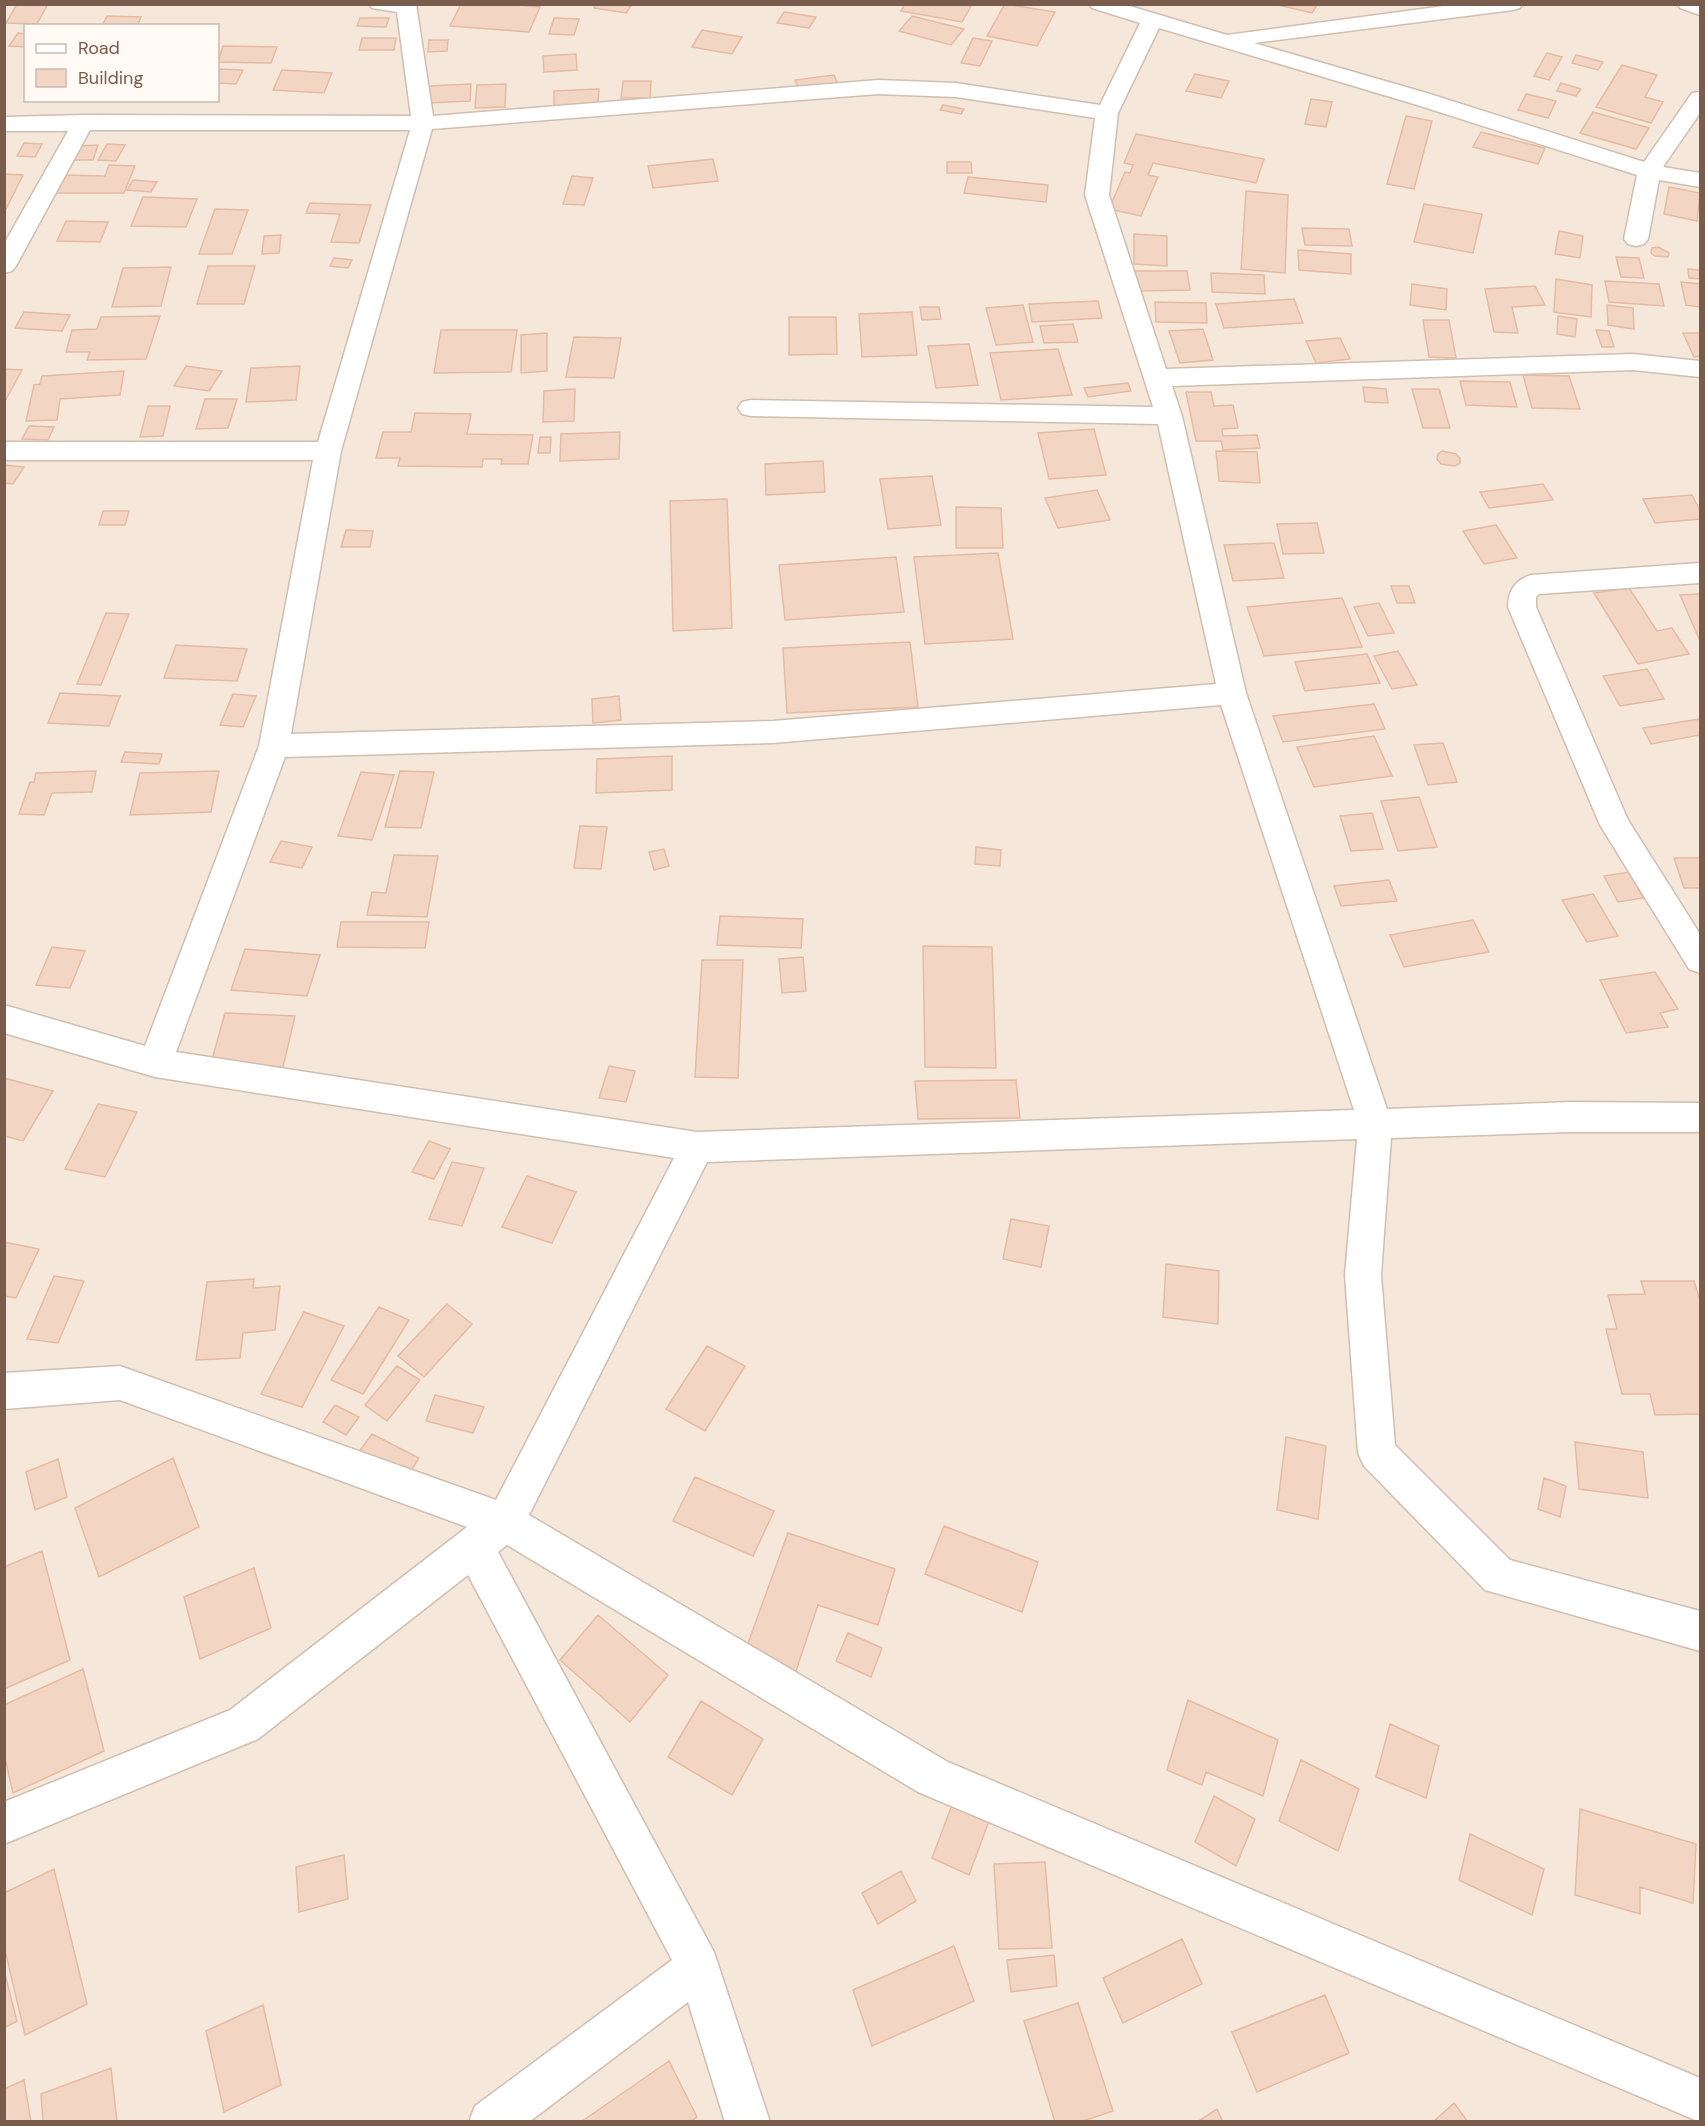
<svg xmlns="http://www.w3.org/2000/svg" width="1705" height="2126" viewBox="0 0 1705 2126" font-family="'DM Sans',sans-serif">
<rect width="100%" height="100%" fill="#fdf6ec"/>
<!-- residential -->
<path fill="#f5e8da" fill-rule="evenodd" d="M 5,5 L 1700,5 L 1700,2121 L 5,2121 ZM 26,26 L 218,26 L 218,100 L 26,100 Z"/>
<!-- building -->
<path fill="#f3d5c3" stroke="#e6bba3" stroke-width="1.5" d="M 17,4 L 48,4 L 37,24 L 6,23 Z
M 461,4 L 507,4 L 540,7 L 529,32 L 450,26 Z
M 596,4 L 622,4 L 631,6 L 626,13 L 594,8 Z
M 905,4 L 963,4 L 971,6 L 962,22 L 901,11 Z
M 1005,4 L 1055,12 L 1037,46 L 987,36 Z
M 1274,4 L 1313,4 L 1317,5 L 1312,13 Z
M 784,12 L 816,17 L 809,28 L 777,23 Z
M 107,16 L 141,17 L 137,26 L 102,26 Z
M 912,16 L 964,29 L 951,45 L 899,31 Z
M 360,18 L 389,18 L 386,27 L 357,26 Z
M 554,18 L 579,19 L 574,35 L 549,34 Z
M 702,30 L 742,37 L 732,54 L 692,47 Z
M 18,33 L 26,34 L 26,47 L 9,46 Z
M 362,38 L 396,38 L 394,50 L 359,50 Z
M 973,38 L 992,41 L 980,66 L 961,63 Z
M 429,40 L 448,40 L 447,51 L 428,52 Z
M 223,46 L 277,47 L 271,63 L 218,62 Z
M 1547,53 L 1562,57 L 1549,80 L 1534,76 Z
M 576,54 L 577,70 L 544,72 L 543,56 Z
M 1576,55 L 1603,62 L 1598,70 L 1572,63 Z
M 1622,65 L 1657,75 L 1645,97 L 1663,102 L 1651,123 L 1596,107 Z
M 218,69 L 243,70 L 236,84 L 218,83 Z
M 282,70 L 332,73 L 324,93 L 273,90 Z
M 1195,74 L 1229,81 L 1221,98 L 1186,91 Z
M 834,75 L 839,87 L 800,92 L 795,80 Z
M 623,81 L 651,81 L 650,98 L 621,98 Z
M 1561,83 L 1581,89 L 1576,96 L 1557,91 Z
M 471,84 L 470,101 L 427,103 L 428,86 Z
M 506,84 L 505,107 L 475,108 L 477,85 Z
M 599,89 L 598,105 L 554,106 L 554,91 Z
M 1526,94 L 1556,101 L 1548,118 L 1518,110 Z
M 1311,99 L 1332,102 L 1326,127 L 1305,124 Z
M 943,105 L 964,109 L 961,114 L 940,110 Z
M 1593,112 L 1649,128 L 1636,149 L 1580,133 Z
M 1406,116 L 1432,121 L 1414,189 L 1387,184 Z
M 1481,132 L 1545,148 L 1538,164 L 1473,147 Z
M 1136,134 L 1264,159 L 1256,183 L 1153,163 L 1148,175 L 1158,177 L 1141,216 L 1109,209 L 1125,172 L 1130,173 L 1133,165 L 1124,163 Z
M 24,143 L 42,144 L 35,157 L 17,156 Z
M 107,144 L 125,145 L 116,161 L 98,160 Z
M 98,145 L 93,160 L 72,160 L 77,146 Z
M 713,159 L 718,181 L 653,188 L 648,166 Z
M 947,162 L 971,162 L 972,173 L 947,173 Z
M 109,165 L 135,166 L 124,193 L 57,193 L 64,175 L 105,176 Z
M 4,174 L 23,175 L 6,209 L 4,209 Z
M 572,176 L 593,178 L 584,205 L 563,204 Z
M 968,177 L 1048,185 L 1046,202 L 964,193 Z
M 133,180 L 157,182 L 151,192 L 127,190 Z
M 1669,187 L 1700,193 L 1697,221 L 1664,214 Z
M 1246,191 L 1288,195 L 1285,273 L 1241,269 Z
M 143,197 L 197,199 L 186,227 L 131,226 Z
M 310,203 L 371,205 L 359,243 L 331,242 L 340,214 L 306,213 Z
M 1424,204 L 1482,214 L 1473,253 L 1414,242 Z
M 215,209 L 248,210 L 232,254 L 199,254 Z
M 66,221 L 108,222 L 100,242 L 57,241 Z
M 1302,228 L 1349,229 L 1352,246 L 1305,245 Z
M 1559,231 L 1583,236 L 1580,258 L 1555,254 Z
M 1134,234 L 1167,236 L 1167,266 L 1134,264 Z
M 281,235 L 279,253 L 262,254 L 264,236 Z
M 1658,247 L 1669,253 L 1668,257 L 1655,256 L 1651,253 L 1652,248 Z
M 1298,250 L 1351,254 L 1351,274 L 1299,270 Z
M 1616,257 L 1639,258 L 1644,278 L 1621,277 Z
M 334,258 L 352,260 L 348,268 L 330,266 Z
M 208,266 L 255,266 L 244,304 L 197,304 Z
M 171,267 L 161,306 L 112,307 L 123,268 Z
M 1688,269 L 1700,270 L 1700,279 L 1689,278 Z
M 1134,271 L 1187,271 L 1190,290 L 1137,291 Z
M 1211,273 L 1264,275 L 1265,294 L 1212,292 Z
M 1556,279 L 1592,285 L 1591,317 L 1554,312 Z
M 1605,281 L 1659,284 L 1664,306 L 1609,302 Z
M 1681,282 L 1700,284 L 1700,307 L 1686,305 Z
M 1412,284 L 1447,289 L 1446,310 L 1410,305 Z
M 1535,286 L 1545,305 L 1512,307 L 1518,333 L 1494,332 L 1485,289 Z
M 1294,299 L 1303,323 L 1224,328 L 1216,304 Z
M 1098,301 L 1102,318 L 1032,322 L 1029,304 Z
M 1155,302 L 1206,303 L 1207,323 L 1156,322 Z
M 1023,305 L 1033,342 L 996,345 L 986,308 Z
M 1607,305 L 1633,308 L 1634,329 L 1608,325 Z
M 920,307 L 939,307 L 941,319 L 922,320 Z
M 24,312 L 70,315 L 62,331 L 15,328 Z
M 912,312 L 917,355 L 862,357 L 859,314 Z
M 160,316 L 146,359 L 87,360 L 90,352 L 66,352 L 72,330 L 97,329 L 101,317 Z
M 1558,316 L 1577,319 L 1575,337 L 1557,334 Z
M 789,317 L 836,317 L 837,354 L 789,355 Z
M 1423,320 L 1449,320 L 1456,358 L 1429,357 Z
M 1073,324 L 1078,342 L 1044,343 L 1040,326 Z
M 1203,329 L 1213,360 L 1180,363 L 1169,331 Z
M 441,330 L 517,330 L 511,372 L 434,373 Z
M 1596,330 L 1609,331 L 1614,347 L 1602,347 Z
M 547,333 L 547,371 L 521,373 L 521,335 Z
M 1683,333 L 1700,333 L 1700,356 L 1694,357 Z
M 574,337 L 621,338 L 614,378 L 566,377 Z
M 1340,338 L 1350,359 L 1316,363 L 1306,341 Z
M 969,344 L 978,385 L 936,388 L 928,346 Z
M 1058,349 L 1072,395 L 1001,400 L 990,353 Z
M 186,366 L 222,371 L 209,391 L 174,386 Z
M 300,366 L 296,400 L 246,402 L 251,368 Z
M 4,369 L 22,370 L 4,403 Z
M 124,371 L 120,395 L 60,399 L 57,420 L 26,421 L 34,385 L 40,384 L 42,376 Z
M 1523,375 L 1569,376 L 1580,409 L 1532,408 Z
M 1460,381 L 1510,382 L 1517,407 L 1466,405 Z
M 1128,383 L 1131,391 L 1088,397 L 1084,388 Z
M 1363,387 L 1386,389 L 1388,403 L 1365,402 Z
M 575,389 L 574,421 L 543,422 L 544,391 Z
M 1412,389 L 1439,389 L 1450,428 L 1423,428 Z
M 1186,392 L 1211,392 L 1214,406 L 1233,405 L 1238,428 L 1222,429 L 1223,436 L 1257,435 L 1260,448 L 1223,450 L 1221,441 L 1196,441 Z
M 205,399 L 237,399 L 228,428 L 196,429 Z
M 148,406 L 170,406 L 163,436 L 140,437 Z
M 415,413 L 471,414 L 467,434 L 533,435 L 528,464 L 501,464 L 502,459 L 483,459 L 482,467 L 398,466 L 400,458 L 376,458 L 383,432 L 411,432 Z
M 29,426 L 54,427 L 48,440 L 22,439 Z
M 1094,429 L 1106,475 L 1049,479 L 1038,433 Z
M 620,432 L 619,459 L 560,461 L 561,434 Z
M 540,437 L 551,437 L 550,453 L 538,453 Z
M 1216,451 L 1257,452 L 1260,483 L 1219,481 Z
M 1442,451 L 1456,454 L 1460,458 L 1460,463 L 1455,466 L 1441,464 L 1437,459 L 1438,454 Z
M 823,461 L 825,492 L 766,495 L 765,464 Z
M 4,465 L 24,467 L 13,484 L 4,483 Z
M 932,476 L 941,525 L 888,529 L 880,479 Z
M 1543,484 L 1553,500 L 1489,508 L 1480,492 Z
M 1097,490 L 1110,520 L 1058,528 L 1045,498 Z
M 1692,495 L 1700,511 L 1700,519 L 1655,523 L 1643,499 Z
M 727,499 L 732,628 L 673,631 L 670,501 Z
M 956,507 L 1001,508 L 1003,548 L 956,548 Z
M 103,511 L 129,511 L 125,525 L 99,525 Z
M 1317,523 L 1324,553 L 1283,554 L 1277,524 Z
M 1496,525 L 1517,558 L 1484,564 L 1463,531 Z
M 346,530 L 373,531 L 370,547 L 341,547 Z
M 1274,543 L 1284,578 L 1233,581 L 1224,545 Z
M 998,553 L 1013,639 L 925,644 L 914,557 Z
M 896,557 L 904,612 L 785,620 L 779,565 Z
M 1391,586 L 1409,586 L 1415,603 L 1397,603 Z
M 1629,588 L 1657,631 L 1672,628 L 1689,654 L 1638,664 L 1594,593 Z
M 1700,594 L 1700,641 L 1680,595 Z
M 1342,598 L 1362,647 L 1264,656 L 1247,607 Z
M 1379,603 L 1394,633 L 1368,636 L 1354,607 Z
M 106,613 L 129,614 L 101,685 L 77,684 Z
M 910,642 L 918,707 L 787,713 L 783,648 Z
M 176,645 L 247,649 L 237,681 L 164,678 Z
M 1398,651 L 1417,685 L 1392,689 L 1374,656 Z
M 1367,654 L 1380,683 L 1305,691 L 1295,662 Z
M 1647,669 L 1664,699 L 1620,706 L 1603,676 Z
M 60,693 L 120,696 L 109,726 L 48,723 Z
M 233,694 L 256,696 L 243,727 L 220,725 Z
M 619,696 L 621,720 L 593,723 L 592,699 Z
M 1374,704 L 1385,729 L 1283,742 L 1273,716 Z
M 1700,719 L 1700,735 L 1651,744 L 1643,728 Z
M 1374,736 L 1392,776 L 1314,787 L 1297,747 Z
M 1443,743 L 1457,782 L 1428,785 L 1414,745 Z
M 125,752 L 162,754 L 159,764 L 121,762 Z
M 672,756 L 672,790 L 596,793 L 597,759 Z
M 96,771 L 92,792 L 52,793 L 44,815 L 19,814 L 30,782 L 34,782 L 36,773 Z
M 219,771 L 211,812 L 130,815 L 140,773 Z
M 400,771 L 434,772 L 421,828 L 385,827 Z
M 361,772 L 394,775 L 372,840 L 338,836 Z
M 1419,797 L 1437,847 L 1398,851 L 1381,801 Z
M 1372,813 L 1383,849 L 1351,851 L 1340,816 Z
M 580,826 L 607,827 L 601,869 L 574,868 Z
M 281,841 L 312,847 L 302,868 L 270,862 Z
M 976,847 L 1001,850 L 1000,866 L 975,864 Z
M 664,849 L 669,866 L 654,870 L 649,852 Z
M 394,855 L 438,856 L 427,917 L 367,915 L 372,892 L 386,893 Z
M 1674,858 L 1700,858 L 1700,888 L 1684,888 Z
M 1630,872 L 1643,898 L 1618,902 L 1604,876 Z
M 1389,880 L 1397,901 L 1341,906 L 1334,886 Z
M 1593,894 L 1618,936 L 1587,942 L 1562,900 Z
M 720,916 L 803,919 L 801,948 L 717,945 Z
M 1473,920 L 1489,952 L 1404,967 L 1390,935 Z
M 341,922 L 429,922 L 425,948 L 337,947 Z
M 923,946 L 992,947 L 996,1068 L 925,1067 Z
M 52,947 L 85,951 L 70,988 L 36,985 Z
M 245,949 L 320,955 L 307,996 L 231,990 Z
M 803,957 L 806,991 L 782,993 L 779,959 Z
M 702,960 L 743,960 L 738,1078 L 695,1077 Z
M 1655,972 L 1678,1009 L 1660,1013 L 1668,1027 L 1626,1033 L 1600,980 Z
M 225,1013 L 295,1016 L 283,1067 L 211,1063 Z
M 609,1066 L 635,1071 L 626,1102 L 599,1098 Z
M 4,1078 L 53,1091 L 23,1141 L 4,1136 Z
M 1016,1080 L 1020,1118 L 918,1119 L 915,1081 Z
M 98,1104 L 137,1112 L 105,1177 L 65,1169 Z
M 429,1141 L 450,1149 L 434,1179 L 412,1172 Z
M 452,1162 L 484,1168 L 462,1226 L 429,1219 Z
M 527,1176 L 576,1192 L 552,1243 L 502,1227 Z
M 1011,1219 L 1049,1226 L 1041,1267 L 1003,1259 Z
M 4,1242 L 39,1249 L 16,1298 L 4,1296 Z
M 1166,1264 L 1219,1271 L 1218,1324 L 1163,1317 Z
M 54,1276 L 84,1281 L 58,1343 L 27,1339 Z
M 254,1279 L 253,1288 L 280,1286 L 275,1330 L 243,1333 L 240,1358 L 196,1360 L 207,1282 Z
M 1641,1281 L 1694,1281 L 1700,1300 L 1700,1414 L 1655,1415 L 1650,1394 L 1622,1394 L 1606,1329 L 1617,1329 L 1608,1295 L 1645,1294 Z
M 447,1304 L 472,1324 L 424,1377 L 398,1356 Z
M 379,1307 L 409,1320 L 363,1394 L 331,1380 Z
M 304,1312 L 344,1326 L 302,1407 L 261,1394 Z
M 707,1346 L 745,1366 L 705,1431 L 666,1409 Z
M 397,1366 L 420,1380 L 387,1421 L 365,1405 Z
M 435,1395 L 484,1407 L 473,1433 L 426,1421 Z
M 335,1405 L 359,1417 L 346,1435 L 323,1422 Z
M 372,1434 L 419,1458 L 407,1477 L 359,1452 Z
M 1286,1437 L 1326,1446 L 1318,1519 L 1277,1510 Z
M 1575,1442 L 1643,1452 L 1648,1498 L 1579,1489 Z
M 173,1458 L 199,1527 L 99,1577 L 75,1508 Z
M 58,1459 L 67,1497 L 35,1510 L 26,1472 Z
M 695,1477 L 774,1511 L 753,1556 L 673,1521 Z
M 1544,1478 L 1566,1486 L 1560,1517 L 1538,1509 Z
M 944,1526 L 1038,1562 L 1022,1612 L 925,1574 Z
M 788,1533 L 895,1569 L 878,1625 L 818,1605 L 795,1674 L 743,1657 Z
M 42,1551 L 70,1660 L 4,1689 L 4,1567 Z
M 254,1568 L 271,1628 L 200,1659 L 184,1597 Z
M 598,1615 L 668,1675 L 630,1722 L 560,1660 Z
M 848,1633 L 882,1648 L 871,1677 L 836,1661 Z
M 83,1669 L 104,1751 L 13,1793 L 4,1754 L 4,1705 Z
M 1188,1700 L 1278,1740 L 1263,1796 L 1206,1772 L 1202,1785 L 1167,1770 Z
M 701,1701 L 763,1739 L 732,1795 L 668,1757 Z
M 1390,1724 L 1439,1746 L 1426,1798 L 1376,1777 Z
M 1301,1760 L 1359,1789 L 1338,1851 L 1279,1821 Z
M 1214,1796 L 1255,1819 L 1236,1866 L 1195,1842 Z
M 952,1805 L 989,1821 L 969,1875 L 932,1858 Z
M 1580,1809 L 1696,1844 L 1693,1903 L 1640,1887 L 1640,1914 L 1575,1895 Z
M 1470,1834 L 1544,1869 L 1532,1915 L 1459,1880 Z
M 344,1855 L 348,1899 L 299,1912 L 296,1867 Z
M 1045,1862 L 1052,1948 L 999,1949 L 994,1864 Z
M 54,1869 L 87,2004 L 25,2035 L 4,1946 L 4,1893 Z
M 901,1871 L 916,1901 L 878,1924 L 862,1893 Z
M 1182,1939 L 1202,1984 L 1123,2023 L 1103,1978 Z
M 954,1946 L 974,2001 L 872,2046 L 853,1990 Z
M 1054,1955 L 1057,1986 L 1011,1992 L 1007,1960 Z
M 4,1970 L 17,2021 L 4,2028 Z
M 1325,1995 L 1349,2053 L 1257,2092 L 1232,2032 Z
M 1078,2003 L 1113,2111 L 1080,2122 L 1055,2122 L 1024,2021 Z
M 263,2005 L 281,2085 L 224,2112 L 206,2031 Z
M 669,2061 L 697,2117 L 690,2122 L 581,2122 Z
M 111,2068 L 117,2122 L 43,2122 L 41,2094 Z
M 24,2080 L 31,2122 L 4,2122 L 4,2089 Z
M 1454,2103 L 1468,2122 L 1433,2122 Z
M 1217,2109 L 1223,2122 L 1197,2122 Z"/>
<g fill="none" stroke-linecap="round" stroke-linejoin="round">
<!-- minor casing -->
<g stroke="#d1beb0" stroke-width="3">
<path id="minor" d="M 369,4 L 416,4 L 433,116 L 878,80 L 956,83 L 1100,105 L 1140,23 L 1092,8 L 1089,4 L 1123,4 L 1227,35 L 1459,4 L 1523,4 L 1520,8 L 1513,10 L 1254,43 L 1430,94 L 1644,162 L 1692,93 L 1700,92 L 1700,113 L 1663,167 L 1700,173 L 1700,187 L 1659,180 L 1648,239 L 1644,244 L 1636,246 L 1628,244 L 1624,239 L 1637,175 L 1414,104 L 1159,28 L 1118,113 L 1109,195 L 1166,369 L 1633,354 L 1700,361 L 1700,377 L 1633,370 L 1172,386 L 1182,416 L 1246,693 L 1387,1109 L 1571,1102 L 1700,1103 L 1700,1132 L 1571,1132 L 1391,1138 L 1381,1275 L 1395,1445 L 1510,1560 L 1700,1611 L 1700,1651 L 1485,1590 L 1364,1466 L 1358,1453 L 1345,1275 L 1357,1139 L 707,1162 L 529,1515 L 948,1762 L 1700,2078 L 1700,2122 L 918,1792 L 507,1545 L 498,1552 L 714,1952 L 770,2122 L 725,2122 L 688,2002 L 529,2122 L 469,2122 L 475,2106 L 672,1960 L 468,1575 L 258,1739 L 4,1844 L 4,1802 L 230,1710 L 467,1527 L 120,1400 L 4,1409 L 4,1373 L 120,1366 L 496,1500 L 674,1158 L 155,1077 L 4,1033 L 4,1005 L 145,1046 L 259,746 L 313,460 L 4,460 L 4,442 L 318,442 L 410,130 L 90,130 L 16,266 L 12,271 L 4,273 L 4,244 L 68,131 L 4,131 L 4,117 L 84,115 L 411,116 L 397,12 L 372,8 ZM 878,94 L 956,97 L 1095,118 L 1085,195 L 1153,407 L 751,400 L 742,402 L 738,408 L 742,414 L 751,416 L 1158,424 L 1216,684 L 773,721 L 291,734 L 341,451 L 432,129 ZM 1221,705 L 1354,1110 L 697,1132 L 176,1052 L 285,757 L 773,743 Z
M 1677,4 L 1700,4 L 1700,15 L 1680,8 Z
M 1700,563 L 1700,583 L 1539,594 L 1536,597 L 1536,607 L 1628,820 L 1700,934 L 1700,973 L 1689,969 L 1600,825 L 1508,607 C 1508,591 1515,580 1531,575 Z"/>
</g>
<!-- minor -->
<use href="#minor" fill="#fff" fill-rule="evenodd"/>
</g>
<!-- border -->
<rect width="1705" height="2126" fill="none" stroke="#7a5c4d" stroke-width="12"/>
<!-- legend -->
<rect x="24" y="24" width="195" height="78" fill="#fffaf3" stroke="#cabbb1" stroke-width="1.5"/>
<rect x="36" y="44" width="30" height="9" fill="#ffffff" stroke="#cabbb1" stroke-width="1.5"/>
<text x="78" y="54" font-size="18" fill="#7a5c4d">Road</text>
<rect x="36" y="69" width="30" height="18" fill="#f3d5c3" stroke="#cabbb1" stroke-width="1.5"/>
<text x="78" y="84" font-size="18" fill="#7a5c4d">Building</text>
</svg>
